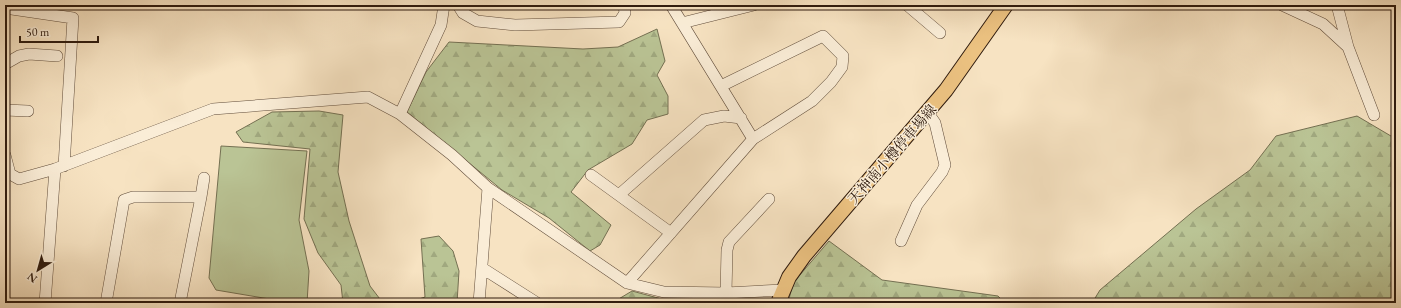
<svg xmlns="http://www.w3.org/2000/svg" width="1401" height="308" viewBox="0 0 1401 308" font-family="'EB Garamond','Noto Serif JP',serif">
<defs>
<pattern id="forest-firs" width="22" height="20" patternUnits="userSpaceOnUse"><rect width="22" height="20" fill="#bac495"/><path d="M5 1l3.5 6h-7zM16 11l3.5 6h-7z" fill="#a0a87f"/></pattern>
</defs>
<rect width="100%" height="100%" fill="#f7e3c2"/>
<filter id="stains"><feTurbulence type="fractalNoise" baseFrequency=".005" numOctaves="4"/><feColorMatrix values="0 0 0 0 .2 0 0 0 0 .09 0 0 0 0 .02 0 0 0 .5 -.17"/></filter>
<radialGradient id="worn" r=".72"><stop offset=".6" stop-color="#630" stop-opacity="0"/><stop offset="1" stop-color="#630" stop-opacity=".3"/></radialGradient>
<!-- forest -->
<path fill="url(#forest-firs)" stroke="#747052" d="M 657,29 L 665,61 L 657,75 L 668,96 L 668,114 L 647,120 L 632,144 L 588,170 L 571,192 L 611,225 L 600,245 L 590,251 L 549,218 L 502,190 L 407,112 L 426,72 L 449,42 L 583,49 L 618,47 Z
M 319,111 L 343,115 L 338,172 L 349,221 L 370,286 L 383,303 L 343,303 L 341,285 L 318,253 L 304,219 L 310,149 L 243,142 L 236,132 L 272,112 Z
M 1357,116 L 1396,139 L 1396,303 L 1092,303 L 1100,290 L 1196,209 L 1250,170 L 1276,136 Z
M 439,236 L 453,251 L 459,271 L 457,303 L 407,303 L 425,297 L 421,239 Z
M 829,241 L 882,280 L 998,296 L 1005,303 L 788,303 L 793,283 Z
M 632,291 L 673,302 L 692,303 L 612,303 Z"/>
<!-- green -->
<path fill="#bac495" stroke="#747052" d="M 221,146 L 307,151 L 299,220 L 309,271 L 307,303 L 293,303 L 216,290 L 209,278 Z"/>
<g fill="none" stroke-linecap="round" stroke-linejoin="round">
<!-- minor casing -->
<g stroke="#614d3b" stroke-width="12">
<path id="minor" d="M 458,5 L 463,13 L 477,21 L 515,25 L 619,22 L 625,13 L 624,5
M 671,5 L 753,139
M 907,5 L 940,33
M 1282,5 L 1323,24 L 1348,47
M 1337,5 L 1348,47 L 1374,115
M 5,8 L 73,18 L 64,166
M 682,23 L 754,5
M 5,64 L 19,56 L 29,54 L 57,56
M 5,110 L 28,111
M 400,114 L 441,25 L 444,5
M 5,155 L 10,174 L 19,179 L 55,169 L 213,109 L 368,97 L 400,114 L 452,155 L 488,188 L 627,283 L 664,292 L 726,293 L 783,290
M 591,175 L 671,233
M 620,194 L 704,120 L 724,116 L 741,118
M 201,197 L 204,178
M 901,241 L 917,205 L 942,172 L 945,165 L 935,123 L 928,113
M 482,268 L 537,303
M 627,283 L 753,139 L 812,101 L 831,82 L 842,67 L 843,56 L 823,36 L 721,86
M 726,293 L 727,250 L 729,242 L 769,199
M 45,303 L 55,169
M 106,303 L 124,200 L 133,197 L 201,197 L 180,303
M 479,303 L 488,188"/>
</g>
<!-- major casing -->
<g stroke="#2f1b0e" stroke-width="16">
<path id="major" d="M 778,303 L 789,277 L 804,256 L 946,90 L 1006,5"/>
</g>
<!-- minor -->
<use href="#minor" stroke="#faedd7" stroke-width="11"/>
<!-- major -->
<use href="#major" stroke="#ecc281" stroke-width="14"/>
</g>
<g text-anchor="middle" stroke-width="3" stroke-linejoin="round" paint-order="stroke">
<!-- street labels -->
<g font-size="14" fill="#2f1b0e" stroke="#faedd7">
<text transform="translate(892 154) rotate(-49)" y="5">天神南小樽停車場線</text>
</g>
</g>
<!-- margin -->
<rect width="1401" height="308" fill="none" stroke="#f7e3c2" stroke-width="20"/>
<rect x="6" y="6" width="1389" height="296" fill="none" stroke="#2f1b0e" stroke-width="2"/>
<rect x="10" y="10" width="1381" height="288" fill="none" stroke="#2f1b0e"/>
<!-- north arrow -->
<g transform="translate(38 270) rotate(217)" stroke="#faedd7" stroke-width="3" paint-order="stroke">
<path d="M0-3L7 15L0 10L-7 15Z" fill="#2f1b0e"/>
<text y="-6" font-size="11" font-weight="bold" text-anchor="middle" fill="#2f1b0e">N</text>
</g>
<!-- scale -->
<path d="M20 36v6h78v-6" fill="none" stroke="#2f1b0e" stroke-width="2"/>
<text x="26" y="36" font-size="12" fill="#2f1b0e" stroke="#faedd7" stroke-width="3" paint-order="stroke">50 m</text>
<rect width="100%" height="100%" filter="url(#stains)"/>
<rect width="100%" height="100%" fill="url(#worn)"/>
</svg>
